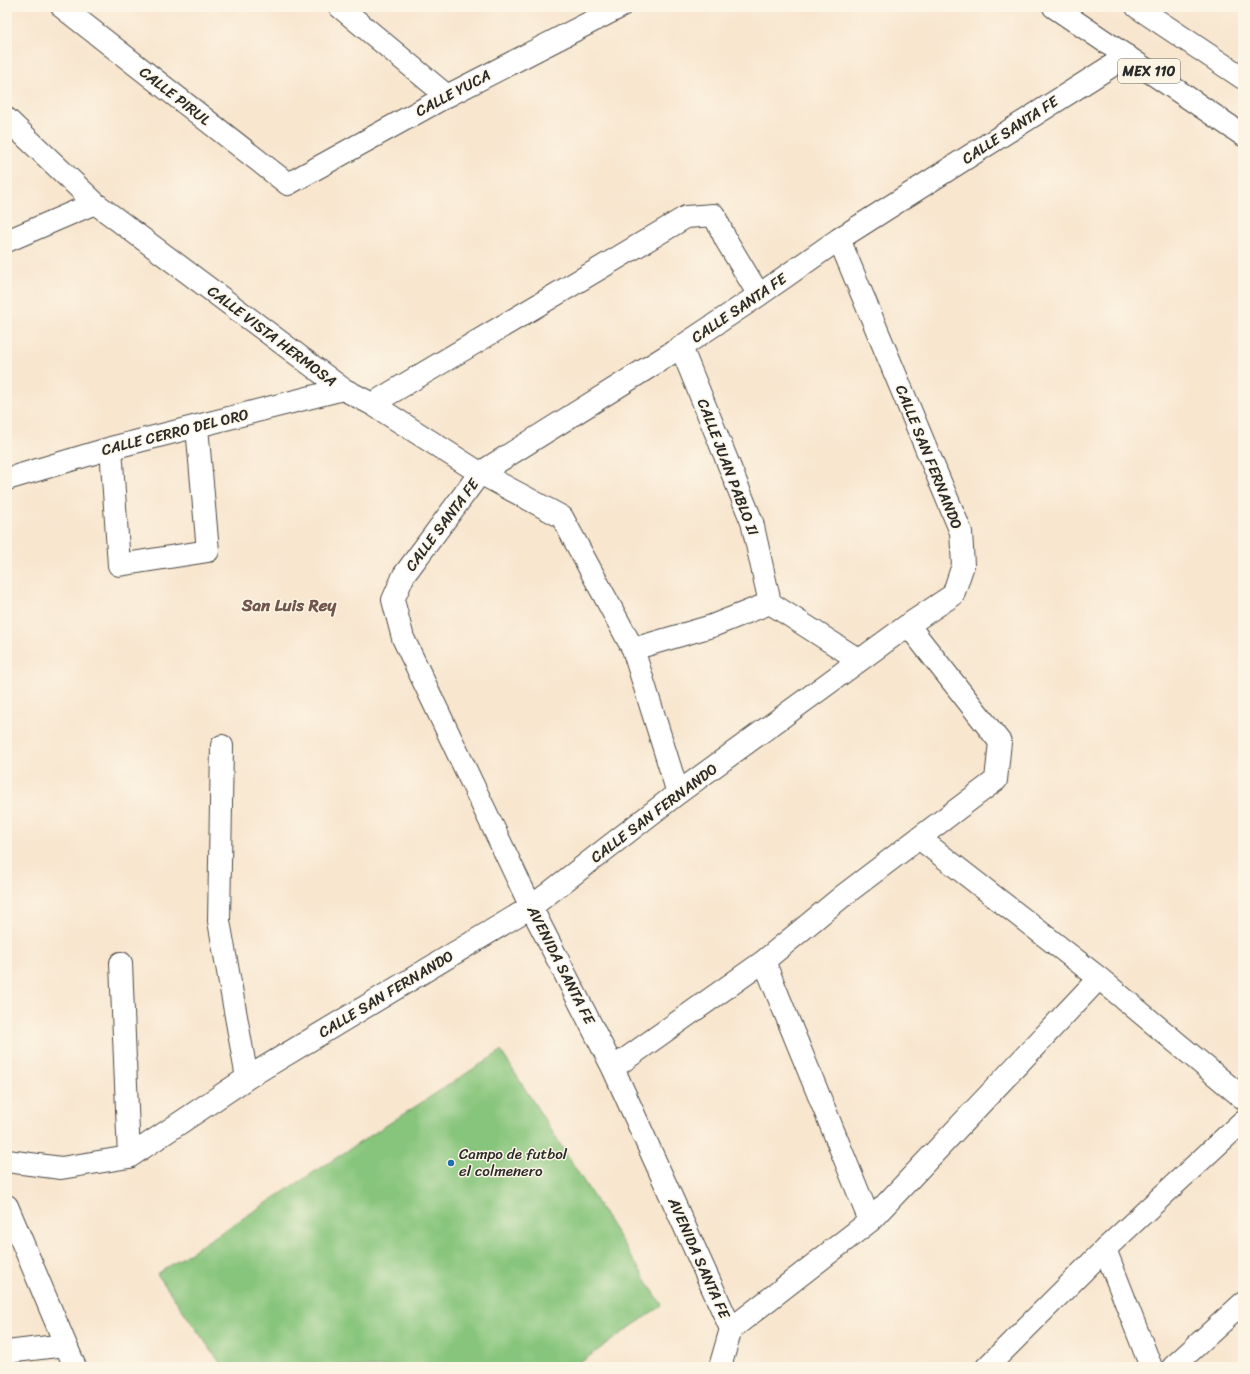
<svg xmlns="http://www.w3.org/2000/svg" width="1250" height="1374" viewBox="0 0 1250 1374" font-family="Sriracha,sans-serif">
<rect width="100%" height="100%" fill="#fcf5e5"/>
<filter id="ink" filterUnits="userSpaceOnUse"><feTurbulence type="fractalNoise" baseFrequency=".025" numOctaves="2"/><feDisplacementMap in="SourceGraphic" scale="8" xChannelSelector="R" yChannelSelector="G"/><feConvolveMatrix kernelMatrix="1 2 1 2 8 2 1 2 1" color-interpolation-filters="sRGB"/></filter>
<filter id="wash" filterUnits="userSpaceOnUse"><feTurbulence type="fractalNoise" baseFrequency=".012" numOctaves="4" result="noise"/><feDisplacementMap in="SourceGraphic" scale="16" xChannelSelector="R" yChannelSelector="G"/><feGaussianBlur stdDeviation="0.9" result="paint"/><feColorMatrix in="noise" values="0 0 0 0 0 0 0 0 0 0 0 0 0 0 0 0 0 1.4 0 .05"/><feComposite in="paint" operator="in"/></filter>
<g filter="url(#wash)">
<rect width="100%" height="100%" fill="#f8e6cf"/>
<!-- green -->
<path fill="#87c57b" stroke="#597853" d="M 501,1051 L 662,1305 L 574,1367 L 223,1367 L 157,1274 Z"/>
</g>
<g filter="url(#ink)">
<g fill="none" stroke-linecap="round" stroke-linejoin="round">
<!-- street casing -->
<g stroke="#4a4744" stroke-width="24">
<path id="street" d="M 62,7 L 288,184 L 447,96 L 620,7
M 340,7 L 447,96
M 7,119 L 95,203 L 343,389 L 372,404 L 480,473 L 562,517 L 633,649 L 678,793
M 7,241 L 95,203
M 681,347 L 752,522 L 770,603 L 859,660
M 372,404 L 686,217 L 714,215 L 726,240 L 759,295
M 111,448 L 119,565 L 208,551 L 197,427
M 7,479 L 111,448 L 343,389
M 908,625 L 1000,742 L 996,780 L 919,838 L 1099,978 L 1243,1098
M 633,649 L 712,626 L 770,603
M 222,746 L 219,921 L 247,1078
M 764,961 L 870,1221
M 121,963 L 129,1157
M 613,1068 L 764,961 L 844,895 L 919,838
M 7,1161 L 61,1168 L 129,1157 L 247,1078 L 531,907 L 678,793 L 908,625 L 953,595 L 963,565 L 961,532 L 839,239
M 1105,1249 L 1151,1367
M 731,1329 L 613,1068 L 531,907 L 403,638 L 393,600 L 404,575 L 480,473 L 681,347 L 759,295 L 839,239 L 1127,56
M 7,1352 L 65,1345
M 720,1367 L 731,1329 L 870,1221 L 1099,978
M 987,1367 L 1105,1249 L 1243,1121
M 1173,1367 L 1243,1303"/>
</g>
<!-- secondary casing -->
<g stroke="#4a4744" stroke-width="24">
<path id="secondary" d="M 7,1206 L 75,1367"/>
</g>
<!-- primary casing -->
<g stroke="#4a4744" stroke-width="24">
<path id="primary" d="M 1054,7 L 1243,135
M 1137,7 L 1243,78"/>
</g>
<!-- street -->
<use href="#street" stroke="#fff" stroke-width="22"/>
<!-- secondary -->
<use href="#secondary" stroke="#fff" stroke-width="22"/>
<!-- primary -->
<use href="#primary" stroke="#fff" stroke-width="22"/>
</g>
</g>
<!-- markers -->
<circle fill="#1f6fb2" stroke="#fcf5e5" stroke-width="1.5" cx="451" cy="1163" r="4"/>
<g text-anchor="middle" stroke-width="3" stroke-linejoin="round" paint-order="stroke">
<!-- shield labels -->
<rect fill="#fcf5e5" stroke="#6a6863" stroke-width="1" x="1118" y="59" width="62" height="24" rx="3"/>
<g font-size="14" font-weight="bold" fill="#2b2b2b">
<text x="1149" y="76">MEX 110</text>
</g>
<!-- street labels -->
<g font-size="15" fill="#2b2b2b" stroke="#fcf5e5">
<text transform="translate(453 93) rotate(-28)" y="5">CALLE YUCA</text>
<text transform="translate(175 96) rotate(38)" y="5">CALLE PIRUL</text>
<text transform="translate(1010 130) rotate(-33)" y="5">CALLE SANTA FE</text>
<text transform="translate(739 308) rotate(-34)" y="5">CALLE SANTA FE</text>
<text transform="translate(272 336) rotate(37)" y="5">CALLE VISTA HERMOSA</text>
<text transform="translate(175 432) rotate(-14)" y="5">CALLE CERRO DEL ORO</text>
<text transform="translate(929 457) rotate(68)" y="5">CALLE SAN FERNANDO</text>
<text transform="translate(728 467) rotate(69)" y="5">CALLE JUAN PABLO II</text>
<text transform="translate(442 525) rotate(-53)" y="5">CALLE SANTA FE</text>
<text transform="translate(654 813) rotate(-37)" y="5">CALLE SAN FERNANDO</text>
<text transform="translate(561 965) rotate(63)" y="5">AVENIDA SANTA FE</text>
<text transform="translate(386 994) rotate(-31)" y="5">CALLE SAN FERNANDO</text>
<text transform="translate(699 1258) rotate(66)" y="5">AVENIDA SANTA FE</text>
</g>
<!-- poi labels -->
<g font-size="15" fill="#2b2b2b" stroke="#fcf5e5" text-anchor="start">
<text x="459" y="1159">Campo de futbol<tspan x="459" dy="17">el colmenero</tspan></text>
</g>
<!-- quarter labels -->
<g font-size="17" font-weight="bold" fill="#70564e" stroke="#fcf5e5">
<text x="289" y="611">San Luis Rey</text>
</g>
</g>
<!-- margin -->
<rect width="1250" height="1374" fill="none" stroke="#fcf5e5" stroke-width="24"/>
</svg>
